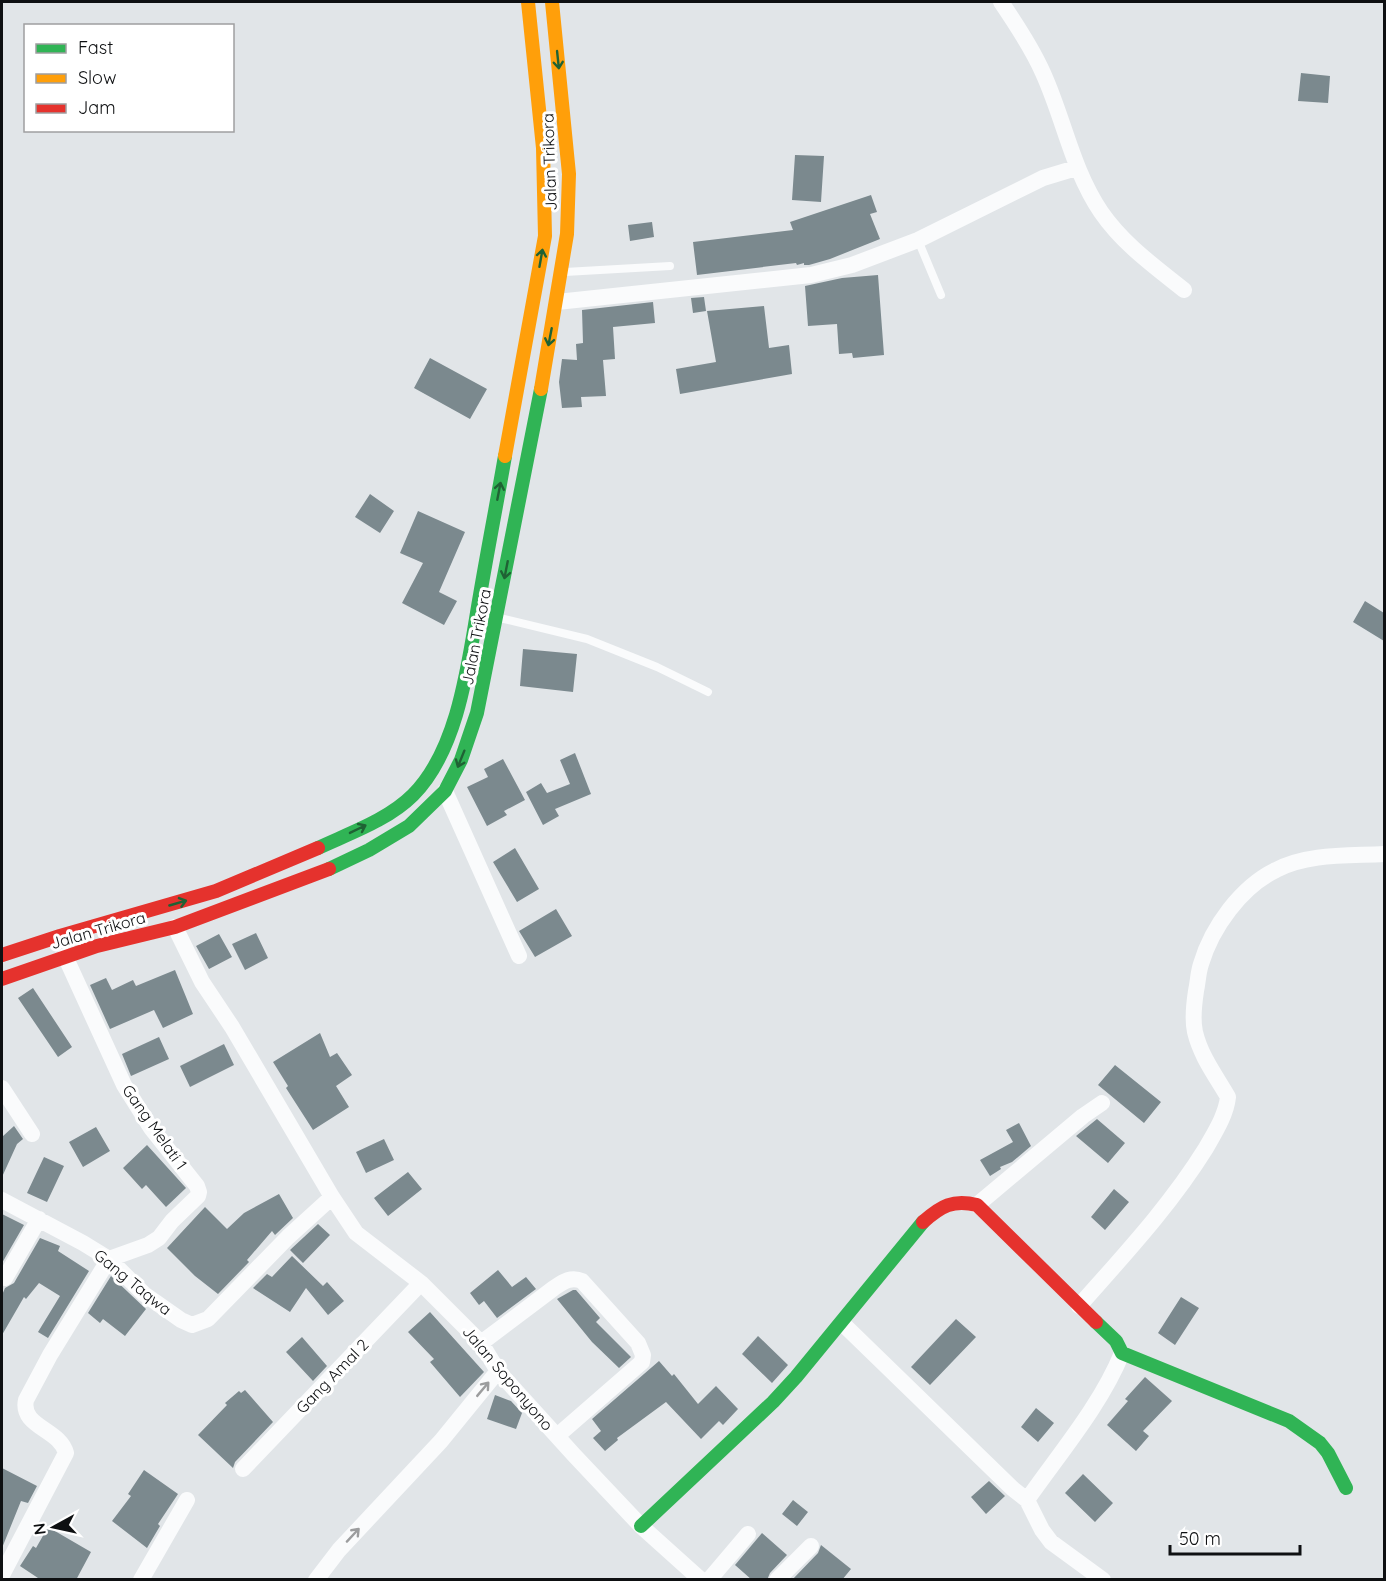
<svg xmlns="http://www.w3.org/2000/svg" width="1386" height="1581" viewBox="0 0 1386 1581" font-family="Quicksand,sans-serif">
<rect width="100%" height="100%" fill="#e1e5e8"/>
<!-- building -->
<path fill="#7b898e" d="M 1301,73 L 1330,76 L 1328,103 L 1298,101 Z
M 795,155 L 824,156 L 821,202 L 792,200 Z
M 871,195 L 877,212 L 870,214 L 880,239 L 830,259 L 809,265 L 804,265 L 804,263 L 797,265 L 796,263 L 697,275 L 693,242 L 793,230 L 790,222 Z
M 652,222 L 654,237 L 630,241 L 628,225 Z
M 878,275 L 884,355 L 853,358 L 852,353 L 839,354 L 837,324 L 808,326 L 805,286 L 842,278 Z
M 704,297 L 706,311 L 693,313 L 691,298 Z
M 653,302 L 655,323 L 613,327 L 615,359 L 603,360 L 606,396 L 581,397 L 582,407 L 562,408 L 559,382 L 562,359 L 577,360 L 576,344 L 583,343 L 582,310 Z
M 764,306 L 769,348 L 789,345 L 792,374 L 680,394 L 676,369 L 716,362 L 707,311 Z
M 430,358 L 487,389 L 470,419 L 414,388 Z
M 370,494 L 394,511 L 380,533 L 355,517 Z
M 418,511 L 465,532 L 439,592 L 457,601 L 444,625 L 402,603 L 423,563 L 400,553 Z
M 1365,601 L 1384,613 L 1384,641 L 1353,622 Z
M 523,649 L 577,654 L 573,692 L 520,686 Z
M 575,753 L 591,794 L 555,809 L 559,816 L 543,825 L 526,792 L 541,783 L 547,793 L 570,784 L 560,760 Z
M 503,759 L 525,800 L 504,811 L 507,815 L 487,826 L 467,787 L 488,777 L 484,769 Z
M 515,848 L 539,889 L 517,902 L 493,862 Z
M 556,909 L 572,936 L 535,957 L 519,931 Z
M 256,933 L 268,958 L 245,970 L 232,944 Z
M 219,934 L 232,957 L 209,969 L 196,946 Z
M 175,970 L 193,1014 L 163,1028 L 154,1010 L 110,1029 L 90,985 L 106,978 L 112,990 L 133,980 L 136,986 Z
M 33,988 L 72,1047 L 58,1057 L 18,998 Z
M 320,1033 L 330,1057 L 337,1053 L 352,1075 L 336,1086 L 349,1107 L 313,1130 L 286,1088 L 288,1086 L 273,1062 Z
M 159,1037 L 169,1059 L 131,1076 L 122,1054 Z
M 224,1044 L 234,1065 L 190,1087 L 180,1066 Z
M 1115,1065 L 1161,1102 L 1144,1123 L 1098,1085 Z
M 1097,1119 L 1125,1143 L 1108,1163 L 1076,1136 Z
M 1019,1123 L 1031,1146 L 1012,1162 L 1000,1167 L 1001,1169 L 990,1176 L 980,1160 L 1013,1142 L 1006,1130 Z
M 14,1126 L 23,1139 L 17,1144 L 2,1177 L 2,1137 Z
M 96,1127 L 110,1151 L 83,1167 L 69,1142 Z
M 384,1139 L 394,1160 L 366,1173 L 356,1152 Z
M 147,1145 L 186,1188 L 166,1207 L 146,1185 L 142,1189 L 123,1168 Z
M 44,1157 L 64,1166 L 47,1202 L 27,1193 Z
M 408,1172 L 422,1189 L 388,1216 L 374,1198 Z
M 1114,1189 L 1129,1202 L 1105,1230 L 1091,1217 Z
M 279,1194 L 293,1218 L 275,1235 L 272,1231 L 247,1260 L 249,1262 L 218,1294 L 195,1276 L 167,1248 L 205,1207 L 227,1229 L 244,1213 Z
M 2,1214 L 24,1225 L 2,1263 Z
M 318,1224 L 330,1235 L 303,1263 L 290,1250 Z
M 40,1238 L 60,1246 L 58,1251 L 89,1271 L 48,1338 L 38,1332 L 60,1296 L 39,1283 L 26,1299 L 24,1297 L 2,1335 L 2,1295 L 5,1288 L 14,1283 Z
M 292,1256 L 323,1286 L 327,1282 L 344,1301 L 328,1315 L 306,1288 L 290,1312 L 253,1288 L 267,1274 L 272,1277 Z
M 498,1270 L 512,1287 L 526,1277 L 536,1289 L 497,1318 L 484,1301 L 479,1305 L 470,1293 Z
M 111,1276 L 146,1309 L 125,1336 L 103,1319 L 100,1323 L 88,1313 Z
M 573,1290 L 576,1290 L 600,1318 L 596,1322 L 631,1357 L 619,1368 L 592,1342 L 557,1299 Z
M 1181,1297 L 1199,1308 L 1175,1345 L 1158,1333 Z
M 430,1312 L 484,1372 L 460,1397 L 430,1362 L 434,1359 L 408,1332 Z
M 956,1319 L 976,1337 L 930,1385 L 911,1367 Z
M 758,1336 L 788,1365 L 772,1383 L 742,1354 Z
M 302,1337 L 327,1366 L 313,1381 L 286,1352 Z
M 659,1361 L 672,1376 L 674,1374 L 698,1404 L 716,1386 L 738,1409 L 723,1425 L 719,1421 L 701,1439 L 666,1402 L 617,1438 L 618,1440 L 605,1451 L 593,1438 L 601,1431 L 592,1419 Z
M 1145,1377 L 1172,1401 L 1143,1431 L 1149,1436 L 1136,1451 L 1107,1425 L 1128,1401 L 1125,1399 Z
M 245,1390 L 273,1422 L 235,1462 L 233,1468 L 198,1435 L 227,1405 L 225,1403 L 239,1391 L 241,1393 Z
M 495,1395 L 511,1401 L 522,1413 L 516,1429 L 487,1419 Z
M 1036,1408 L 1054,1423 L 1038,1442 L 1021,1427 Z
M 2,1468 L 37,1486 L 28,1503 L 21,1501 L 2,1548 Z
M 144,1470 L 178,1494 L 158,1524 L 160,1526 L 147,1548 L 112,1521 L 131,1496 L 128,1494 Z
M 1083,1474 L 1113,1503 L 1095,1522 L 1065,1493 Z
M 989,1481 L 1005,1496 L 986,1514 L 971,1497 Z
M 793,1500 L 808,1512 L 797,1526 L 782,1514 Z
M 48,1527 L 91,1552 L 76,1580 L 41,1580 L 20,1566 L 33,1546 L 36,1548 Z
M 762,1533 L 787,1555 L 770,1573 L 767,1580 L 752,1580 L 735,1565 Z
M 821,1545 L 851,1569 L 842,1580 L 792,1580 L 818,1553 Z"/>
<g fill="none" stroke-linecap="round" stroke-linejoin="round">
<!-- lane -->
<path stroke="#fafbfc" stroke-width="8" d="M 918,240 L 941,295
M 565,272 L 670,266
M 500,618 L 587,639 L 657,667 L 708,692"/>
<!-- street -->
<path stroke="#fafbfc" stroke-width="16" d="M 1001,2 C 1016,24 1032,48 1043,73 C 1064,119 1072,169 1101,212 C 1123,244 1154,266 1184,290
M 557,302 L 811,275 L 852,265 L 918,240 L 1043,178 L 1076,168
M 445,791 L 519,956
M 175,927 L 202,982 L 232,1027 L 332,1197 L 356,1233 L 421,1283 L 481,1343 L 498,1371 L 574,1455 L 641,1526 L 701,1580
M 2,1088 L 32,1134
M 2,1200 L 83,1243 L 109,1259 L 144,1294 L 181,1320 L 192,1325 L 208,1319 L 288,1237 L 332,1197
M 977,1205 L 1083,1116 L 1102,1103
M 5,1278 L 39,1219
M 1079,1306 C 1124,1255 1170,1206 1206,1148 C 1215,1132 1226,1115 1228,1097 C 1216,1076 1201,1057 1195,1032 C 1192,1019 1194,1004 1196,991 C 1198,982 1198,973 1201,964 C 1212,927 1241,887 1276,870 C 1308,853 1350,856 1384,854
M 842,1323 L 1013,1489 L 1027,1500 C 1059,1454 1101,1405 1122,1353
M 481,1343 L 554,1288 C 563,1282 571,1276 582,1281 L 638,1343 L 643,1355 L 642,1362 L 557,1436
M 243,1469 L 421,1283
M 1027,1500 L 1042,1530 L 1051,1542 L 1103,1580
M 2,1575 L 66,1453 C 60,1429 20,1427 26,1400 L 50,1355 L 109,1259 L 148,1245 L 159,1238 L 172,1221 L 198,1196 L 199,1192 L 197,1186 L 151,1128 L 124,1085 L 65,956
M 141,1580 L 187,1500
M 316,1580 L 339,1550 L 441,1441 L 498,1371
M 709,1580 L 748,1534
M 777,1580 L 811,1546"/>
<!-- fast -->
<path stroke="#30b455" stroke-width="14" d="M 318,848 C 350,833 388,820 413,795 C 460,748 469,657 480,595 C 488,548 497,502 505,456
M 329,869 L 369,850 L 409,826 L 445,791 L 461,760 L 477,713 L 541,389
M 1096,1322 L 1116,1341 L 1122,1353 L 1289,1421 L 1320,1443 L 1328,1453 L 1346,1488
M 641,1526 L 773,1402 L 796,1377 L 923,1222"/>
<!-- slow -->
<path stroke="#ff9f0a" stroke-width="14" d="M 541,389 L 567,234 L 569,174 L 552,2
M 505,456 L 545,236 L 543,148 L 528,2"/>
<!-- jam -->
<path stroke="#e5322d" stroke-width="14" d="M 2,955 L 60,936 L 216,891 L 318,848
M 2,979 L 97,946 L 175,927 L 329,869
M 923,1222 C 941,1206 953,1199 977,1205 L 1096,1322"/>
</g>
<!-- one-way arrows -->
<defs><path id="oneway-shaft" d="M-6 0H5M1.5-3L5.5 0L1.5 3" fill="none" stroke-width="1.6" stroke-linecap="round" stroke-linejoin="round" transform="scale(1.5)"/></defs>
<g stroke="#1f6234">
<use href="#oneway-shaft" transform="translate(558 60) rotate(84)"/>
<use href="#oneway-shaft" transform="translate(541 258) rotate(-80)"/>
<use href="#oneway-shaft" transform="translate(550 337) rotate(101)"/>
<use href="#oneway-shaft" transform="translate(499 491) rotate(-79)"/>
<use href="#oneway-shaft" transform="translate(506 570) rotate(101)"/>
<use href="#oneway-shaft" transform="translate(461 759) rotate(112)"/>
<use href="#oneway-shaft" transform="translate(358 829) rotate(-26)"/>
<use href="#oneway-shaft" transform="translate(178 903) rotate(-16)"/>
</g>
<g stroke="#9c9d9e">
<use href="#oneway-shaft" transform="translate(483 1389) rotate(-50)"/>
<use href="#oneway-shaft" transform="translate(353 1535) rotate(-47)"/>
</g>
<g text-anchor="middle" stroke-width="6" stroke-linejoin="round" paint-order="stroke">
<!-- street labels -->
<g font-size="16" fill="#0e1012" stroke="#fff">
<text transform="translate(549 162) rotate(-92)" y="6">Jalan Trikora</text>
<text transform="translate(476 637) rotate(-79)" y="6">Jalan Trikora</text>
<text transform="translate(98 930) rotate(-16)" y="6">Jalan Trikora</text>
<text transform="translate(155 1127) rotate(55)" y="6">Gang Melati 1</text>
<text transform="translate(133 1282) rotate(39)" y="6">Gang Taqwa</text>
<text transform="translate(332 1376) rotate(-46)" y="6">Gang Amal 2</text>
<text transform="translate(508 1378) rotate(50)" y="6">Jalan Soponyono</text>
</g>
</g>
<!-- border -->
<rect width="1386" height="1581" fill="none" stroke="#0e1012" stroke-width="6"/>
<!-- legend -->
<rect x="24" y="24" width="210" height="108" fill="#ffffff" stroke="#9f9fa0" stroke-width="1.5"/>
<rect x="36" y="44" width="30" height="9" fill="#30b455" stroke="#9f9fa0" stroke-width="1.5"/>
<text x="78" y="54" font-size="18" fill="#0e1012">Fast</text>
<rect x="36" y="74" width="30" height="9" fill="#ff9f0a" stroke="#9f9fa0" stroke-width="1.5"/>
<text x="78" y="84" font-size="18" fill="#0e1012">Slow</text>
<rect x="36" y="104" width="30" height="9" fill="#e5322d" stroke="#9f9fa0" stroke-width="1.5"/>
<text x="78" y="114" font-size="18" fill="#0e1012">Jam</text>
<!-- north arrow -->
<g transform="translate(54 1527) rotate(262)" stroke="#ffffff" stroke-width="4.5" paint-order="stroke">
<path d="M0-4.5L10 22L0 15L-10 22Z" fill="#0e1012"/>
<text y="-9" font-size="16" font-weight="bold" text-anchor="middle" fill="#0e1012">N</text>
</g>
<!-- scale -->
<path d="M1170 1545v9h130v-9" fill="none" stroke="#0e1012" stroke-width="3"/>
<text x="1179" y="1545" font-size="18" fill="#0e1012" stroke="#ffffff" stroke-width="4.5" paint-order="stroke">50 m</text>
</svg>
